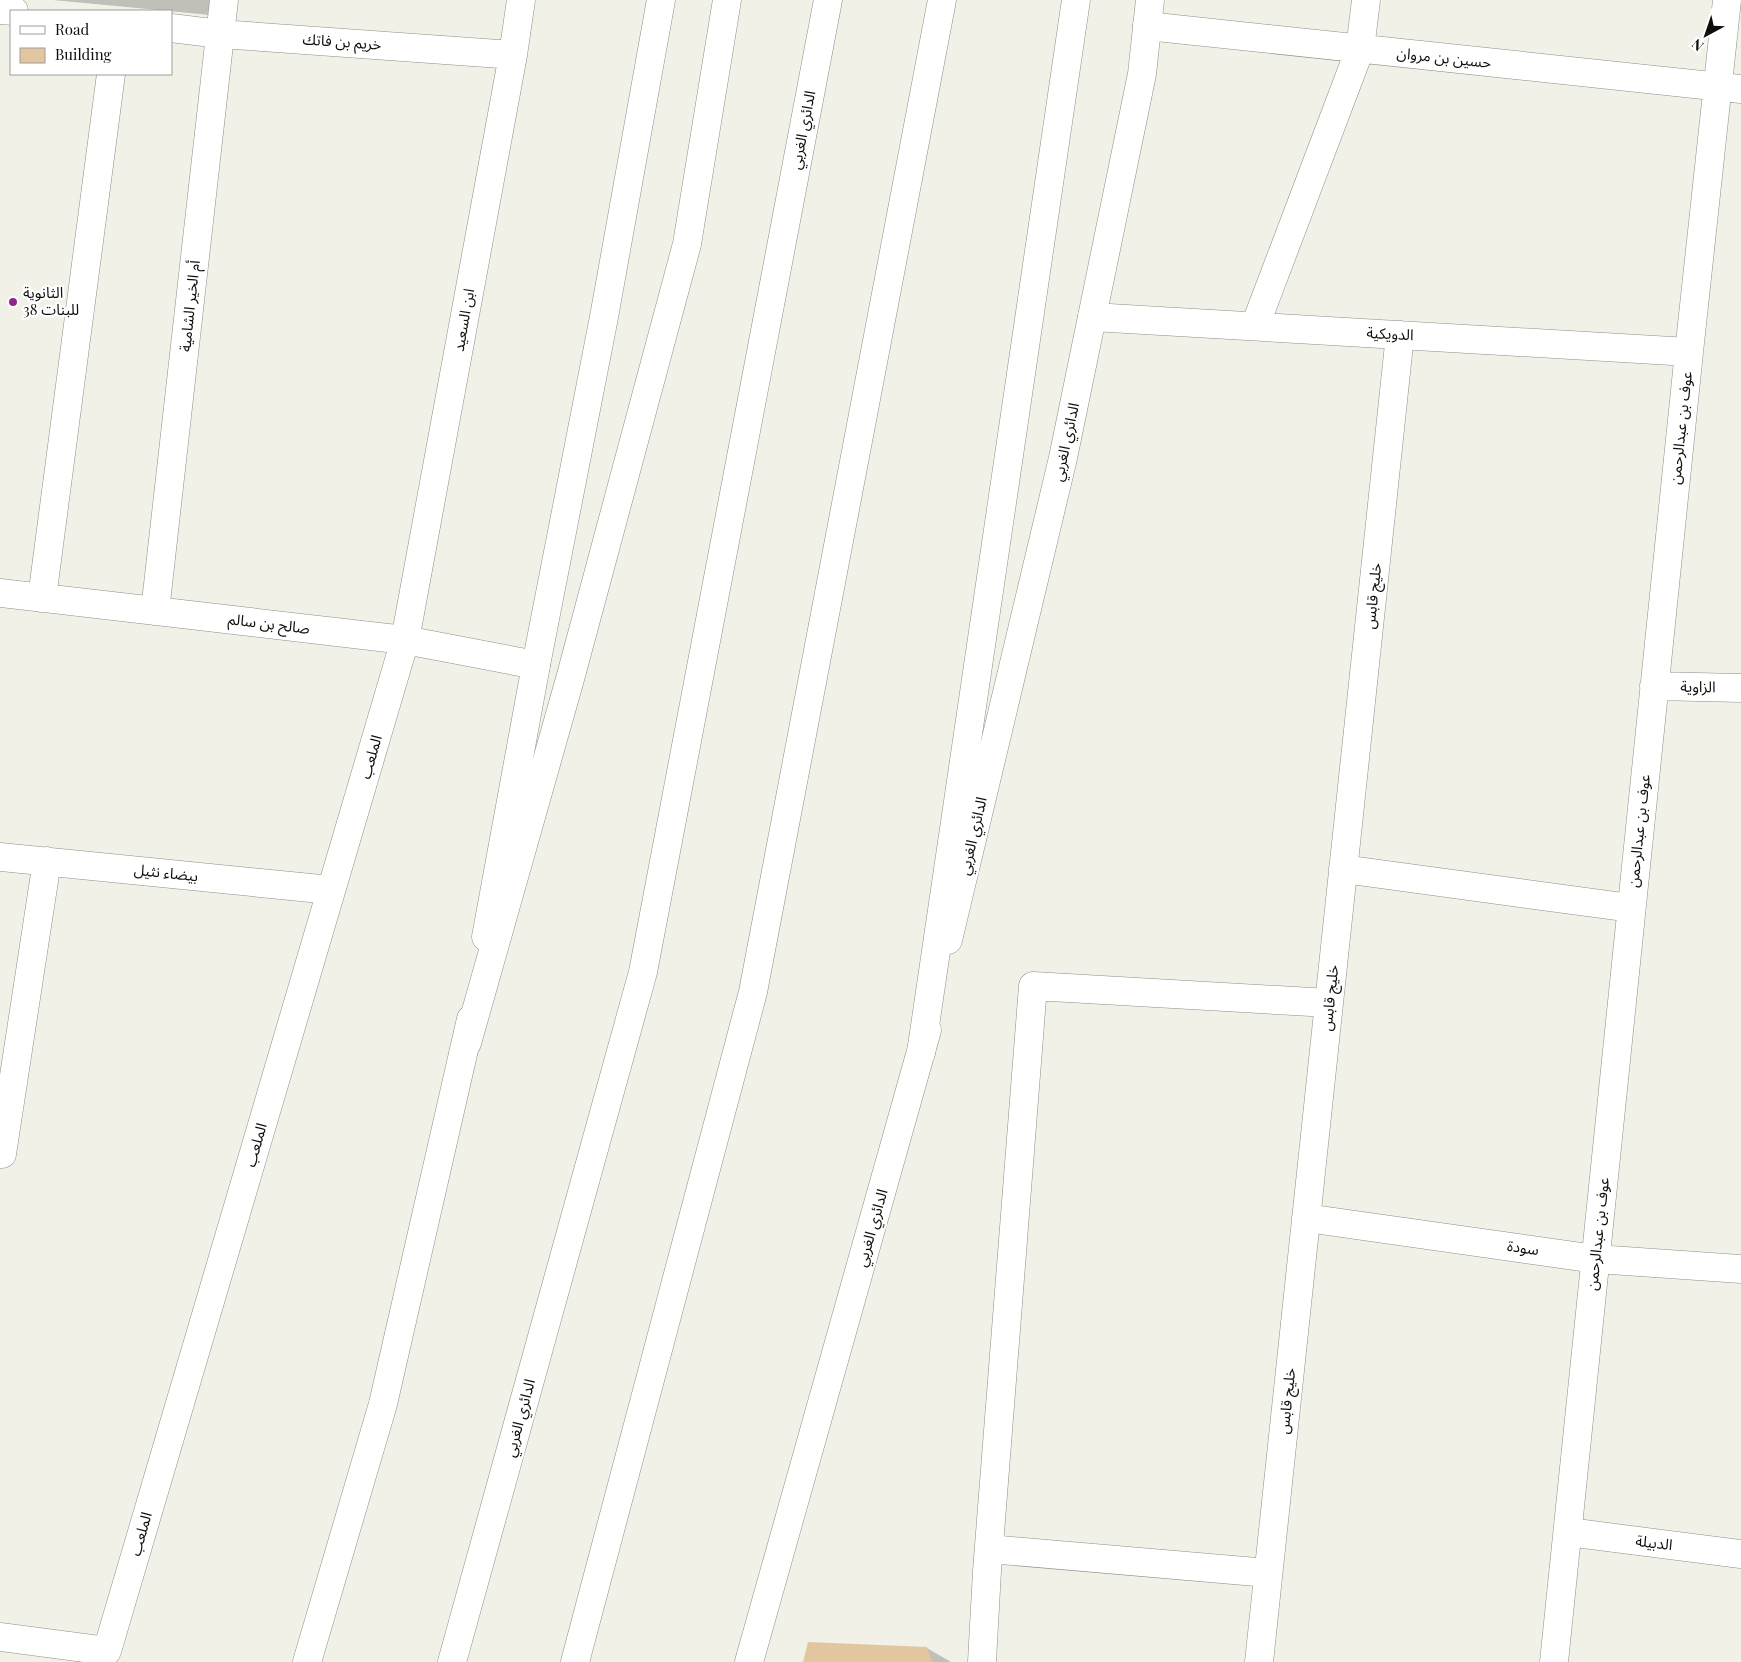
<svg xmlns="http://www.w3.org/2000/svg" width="1741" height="1662" viewBox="0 0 1741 1662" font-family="'Playfair Display','Noto Sans Arabic',serif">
<rect width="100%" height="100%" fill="#f1f1e7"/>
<!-- shadow -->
<path fill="#0003" d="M 53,0 L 232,0 L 231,17 Z
M 927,1648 L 951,1662 L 804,1662 Z"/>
<!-- building -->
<path fill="#e1c6a0" d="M 808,1642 L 927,1647 L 932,1662 L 803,1662 Z"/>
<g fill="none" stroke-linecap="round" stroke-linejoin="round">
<!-- minor casing -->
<g stroke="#8f8e86" stroke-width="29">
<path id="minor" d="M 0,10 L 14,11
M 1147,26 L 1741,89
M 171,28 L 220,34 L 513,55
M 1092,317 L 1689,352
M 1255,326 L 1360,49 L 1366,0
M 0,593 L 405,640 L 536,665
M 42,598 L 111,74
M 155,611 L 224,0
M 1654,686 L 1741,688
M 0,857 L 331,890
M 1343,869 L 1631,908
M 0,1154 L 2,1154 L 47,861
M 1306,1218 L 1596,1259 L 1741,1269
M 1568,1532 L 1741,1554
M 989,1549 L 1268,1573
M 0,1637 L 107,1651 L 405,640 L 513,55 L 521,0
M 982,1662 L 987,1571 L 1033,986 L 1329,1003
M 1259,1662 L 1400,335
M 1554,1662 L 1689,352 L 1727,0"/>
</g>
<!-- secondary casing -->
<g stroke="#8f8e86" stroke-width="29">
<path id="secondary" d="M 486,937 L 536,665 L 604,317 L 661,0
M 948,940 L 1063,458 L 1142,74 L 1150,0
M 307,1662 L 383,1404 L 471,1019
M 749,1662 L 927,1030"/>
</g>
<!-- motorway casing -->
<g stroke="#8f8e86" stroke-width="29">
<path id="motorway" d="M 467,1043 L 570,679 L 687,244 L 727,0
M 921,1053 L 1076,0
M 452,1662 L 643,972 L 828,0
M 575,1662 L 753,992 L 942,0"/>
</g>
<!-- minor -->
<use href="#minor" stroke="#fff" stroke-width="28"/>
<!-- secondary -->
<use href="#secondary" stroke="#fff" stroke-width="28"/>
<!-- motorway -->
<use href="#motorway" stroke="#fff" stroke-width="28"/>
</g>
<!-- markers -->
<circle fill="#91268a" stroke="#fff" stroke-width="2" cx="13" cy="302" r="5"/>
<g text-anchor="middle" stroke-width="4.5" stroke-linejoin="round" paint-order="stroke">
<!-- street labels -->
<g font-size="15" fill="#0e0d0a" stroke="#fff">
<text transform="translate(342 42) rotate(4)" y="5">خريم بن فاتك</text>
<text transform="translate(1444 58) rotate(6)" y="5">حسين بن مروان</text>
<text transform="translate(803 130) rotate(-79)" y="5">الدائري الغربي</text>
<text transform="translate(190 306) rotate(-84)" y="5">أم الخير الشامية</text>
<text transform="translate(464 320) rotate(-80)" y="5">ابن السعيد</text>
<text transform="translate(1390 334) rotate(3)" y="5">الدويكية</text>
<text transform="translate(1681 428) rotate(-84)" y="5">عوف بن عبدالرحمن</text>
<text transform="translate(1066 442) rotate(-78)" y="5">الدائري الغربي</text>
<text transform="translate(1373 596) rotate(-84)" y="5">خليج قابس</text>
<text transform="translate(269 624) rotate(7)" y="5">صالح بن سالم</text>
<text transform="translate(1698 687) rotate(1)" y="5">الزاوية</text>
<text transform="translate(371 757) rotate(-74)" y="5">الملعب</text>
<text transform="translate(1639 831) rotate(-84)" y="5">عوف بن عبدالرحمن</text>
<text transform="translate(973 836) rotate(-77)" y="5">الدائري الغربي</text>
<text transform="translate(166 873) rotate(6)" y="5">بيضاء نثيل</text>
<text transform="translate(1330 998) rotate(-84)" y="5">خليج قابس</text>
<text transform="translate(256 1145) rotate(-74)" y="5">الملعب</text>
<text transform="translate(872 1228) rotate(-74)" y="5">الدائري الغربي</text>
<text transform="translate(1598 1234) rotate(-84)" y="5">عوف بن عبدالرحمن</text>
<text transform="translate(1523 1248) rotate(8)" y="5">سودة</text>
<text transform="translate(1287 1401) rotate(-84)" y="5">خليج قابس</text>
<text transform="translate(520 1418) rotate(-75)" y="5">الدائري الغربي</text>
<text transform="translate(141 1534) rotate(-74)" y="5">الملعب</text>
<text transform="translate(1654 1543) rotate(7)" y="5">الدبيلة</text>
</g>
<!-- poi labels -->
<g font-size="15" fill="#0e0d0a" stroke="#fff" text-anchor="start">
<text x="23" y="298">الثانوية<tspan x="23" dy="17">38 للبنات</tspan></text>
</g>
</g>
<!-- legend -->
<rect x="10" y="10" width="162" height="65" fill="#ffffff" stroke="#9f9e9d"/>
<rect x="20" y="26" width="25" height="8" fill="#ffffff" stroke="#9f9e9d"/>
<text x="55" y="35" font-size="15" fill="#0e0d0a">Road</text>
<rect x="20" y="48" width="25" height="15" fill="#e1c6a0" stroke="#9f9e9d"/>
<text x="55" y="60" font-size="15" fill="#0e0d0a">Building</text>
<!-- north arrow -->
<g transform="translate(1706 35) rotate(220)" stroke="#ffffff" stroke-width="4" paint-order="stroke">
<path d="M0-4L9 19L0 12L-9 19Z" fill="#0e0d0a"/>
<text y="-8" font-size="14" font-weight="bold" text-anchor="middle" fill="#0e0d0a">N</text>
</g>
</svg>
